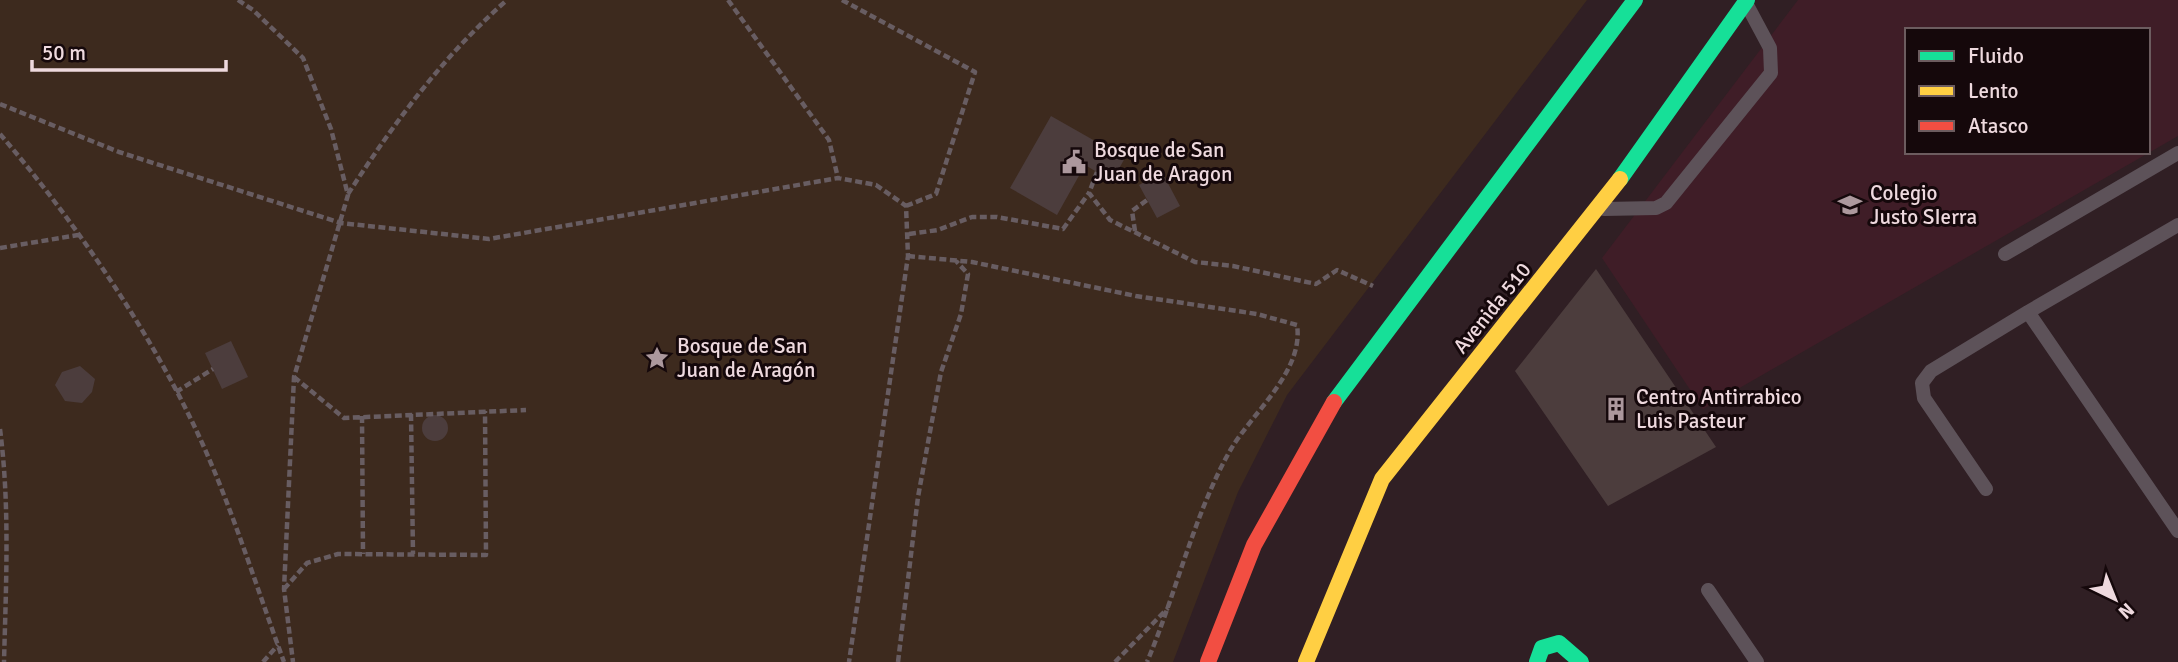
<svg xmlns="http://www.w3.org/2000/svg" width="2178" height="662" viewBox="0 0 2178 662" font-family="Signika,sans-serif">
<rect width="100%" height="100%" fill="#301f24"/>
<!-- built -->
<path fill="#3f1d27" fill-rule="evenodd" d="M 1798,0 L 2178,0 L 2178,136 L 1703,409 L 1602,258 ZM 1907,30 L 2148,30 L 2148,152 L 1907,152 Z"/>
<!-- green -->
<path fill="#3d2a1e" d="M 0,0 L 1587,0 L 1287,395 L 1238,492 L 1173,662 L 0,662 Z"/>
<!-- building -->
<path fill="#4c3d3d" d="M 1051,116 L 1125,158 L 1112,181 L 1085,165 L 1057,215 L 1010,188 Z
M 1162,172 L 1180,206 L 1157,218 L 1139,185 Z
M 1596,269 L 1716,447 L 1608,506 L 1515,371 Z
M 231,341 L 248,377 L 222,389 L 205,353 Z
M 80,366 L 95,379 L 92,392 L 82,403 L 65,401 L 55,385 L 62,372 Z
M422 428a13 13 0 1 1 26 0a13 13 0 1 1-26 0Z"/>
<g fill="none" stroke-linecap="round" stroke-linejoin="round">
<!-- path -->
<path stroke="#685d62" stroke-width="4.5" stroke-dasharray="7 3.5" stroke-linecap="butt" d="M 238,0 L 253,10 L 303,58 L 331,129 L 348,195 L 294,377 L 284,589 L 293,662
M 728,0 L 829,140 L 838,178
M 842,0 L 975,72 L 936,194 L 906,206
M 0,104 L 119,152 L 341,223 L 489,239 L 838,178 L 876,185 L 906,206 L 908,256 L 849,662
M 0,134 C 74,220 150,331 198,434 C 232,507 256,586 284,662
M 1097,172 L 1089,193 L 1110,220 L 1195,262 L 1233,266 L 1316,284 L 1337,270 L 1373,286
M 348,194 C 394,123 443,56 507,0
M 1135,231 L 1132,211 L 1147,200
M 909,234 L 938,230 L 972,217 L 997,217 L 1063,229 L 1089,193
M 0,248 L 78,235
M 908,256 L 972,262 L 1136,296 L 1257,314 L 1297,325 C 1304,371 1253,412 1231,449 C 1195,511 1176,594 1147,662
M 294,377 L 344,418 L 526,410
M 176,392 L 213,369
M 411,414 L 413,554
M 362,416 L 363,554
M 0,429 C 10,506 6,584 4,662
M 284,589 L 307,563 L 338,554 L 486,555 L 485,411
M 263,662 L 278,645
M 898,662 L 918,497 L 941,372 L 961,314 L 968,274 L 956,261
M 1115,662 L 1168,608"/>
<!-- lane -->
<path stroke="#5d5259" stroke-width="14" d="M 1604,209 L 1656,208 L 1666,203 L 1771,73 L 1770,48 L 1747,5
M 2178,225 L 2028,312 L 2178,531
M 2005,254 L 2178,153
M 1986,489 L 1924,398 L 1922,383 L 1931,371 L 2028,312
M 1708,590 L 1757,662"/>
<!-- fast -->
<path stroke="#16e098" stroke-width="16" d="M 1620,179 L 1747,0
M 1334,402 L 1635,0
M 1537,662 L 1542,648 L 1559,643 L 1581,662"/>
<!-- slow -->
<path stroke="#ffcf43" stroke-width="16" d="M 1306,662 L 1382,479 L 1620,179"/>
<!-- jam -->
<path stroke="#f24e42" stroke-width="16" d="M 1208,662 L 1254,545 L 1334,402"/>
</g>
<!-- icons -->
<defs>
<g id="civic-bare" transform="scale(1.89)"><path d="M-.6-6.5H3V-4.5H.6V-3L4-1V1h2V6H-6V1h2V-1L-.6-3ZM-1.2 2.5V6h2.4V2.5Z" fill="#ac989d" stroke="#15080b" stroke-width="2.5" paint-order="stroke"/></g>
<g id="school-bare" transform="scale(1.89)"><path d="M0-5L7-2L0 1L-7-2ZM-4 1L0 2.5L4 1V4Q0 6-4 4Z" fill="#ac989d" stroke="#15080b" stroke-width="2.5" paint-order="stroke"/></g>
<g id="sight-bare" transform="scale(1.89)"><path d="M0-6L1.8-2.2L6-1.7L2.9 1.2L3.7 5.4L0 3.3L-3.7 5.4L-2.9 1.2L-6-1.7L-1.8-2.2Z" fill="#ac989d" stroke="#15080b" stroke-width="2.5" paint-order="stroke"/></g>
<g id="building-bare" transform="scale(1.89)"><path d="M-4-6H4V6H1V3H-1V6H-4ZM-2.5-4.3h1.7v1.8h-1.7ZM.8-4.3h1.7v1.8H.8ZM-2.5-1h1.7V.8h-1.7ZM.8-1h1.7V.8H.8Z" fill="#ac989d" stroke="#15080b" stroke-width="2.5" paint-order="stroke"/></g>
</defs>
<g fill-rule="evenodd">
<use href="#civic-bare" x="1074" y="162"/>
<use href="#school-bare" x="1850" y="205"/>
<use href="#sight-bare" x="657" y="358"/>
<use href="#building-bare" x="1616" y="409"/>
</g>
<g text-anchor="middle" stroke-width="6" stroke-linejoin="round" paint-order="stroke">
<!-- poi labels -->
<g font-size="21" fill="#eed9de" stroke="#15080b" text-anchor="start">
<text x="1094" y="157">Bosque de San<tspan x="1094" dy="24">Juan de Aragon</tspan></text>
<text x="1870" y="200">Colegio<tspan x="1870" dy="24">Justo SIerra</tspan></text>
<text x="677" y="353">Bosque de San<tspan x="677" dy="24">Juan de Aragón</tspan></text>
<text x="1636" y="404">Centro Antirrabico<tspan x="1636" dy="24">Luis Pasteur</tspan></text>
</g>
<!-- street labels -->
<g font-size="21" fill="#eed9de" stroke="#15080b">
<text transform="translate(1492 308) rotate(-51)" y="7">Avenida 510</text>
</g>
</g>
<!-- legend -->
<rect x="1905" y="28" width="245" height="126" fill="#15080b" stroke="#6c5c5f" stroke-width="2"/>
<rect x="1919" y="51" width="35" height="10" fill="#16e098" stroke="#6c5c5f" stroke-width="2"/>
<text x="1968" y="63" font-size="21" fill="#eed9de">Fluido</text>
<rect x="1919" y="86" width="35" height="10" fill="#ffcf43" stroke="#6c5c5f" stroke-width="2"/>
<text x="1968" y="98" font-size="21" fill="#eed9de">Lento</text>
<rect x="1919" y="121" width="35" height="10" fill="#f24e42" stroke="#6c5c5f" stroke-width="2"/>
<text x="1968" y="133" font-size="21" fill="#eed9de">Atasco</text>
<!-- north arrow -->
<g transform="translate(2115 599) rotate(137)" stroke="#15080b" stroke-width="5" paint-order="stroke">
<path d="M0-5L12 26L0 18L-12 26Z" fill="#eed9de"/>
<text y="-10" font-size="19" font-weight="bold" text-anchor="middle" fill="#eed9de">N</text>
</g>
<!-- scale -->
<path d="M32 60v10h194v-10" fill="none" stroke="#eed9de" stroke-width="3.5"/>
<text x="42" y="60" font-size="21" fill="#eed9de" stroke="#15080b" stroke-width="5" paint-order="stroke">50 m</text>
</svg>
